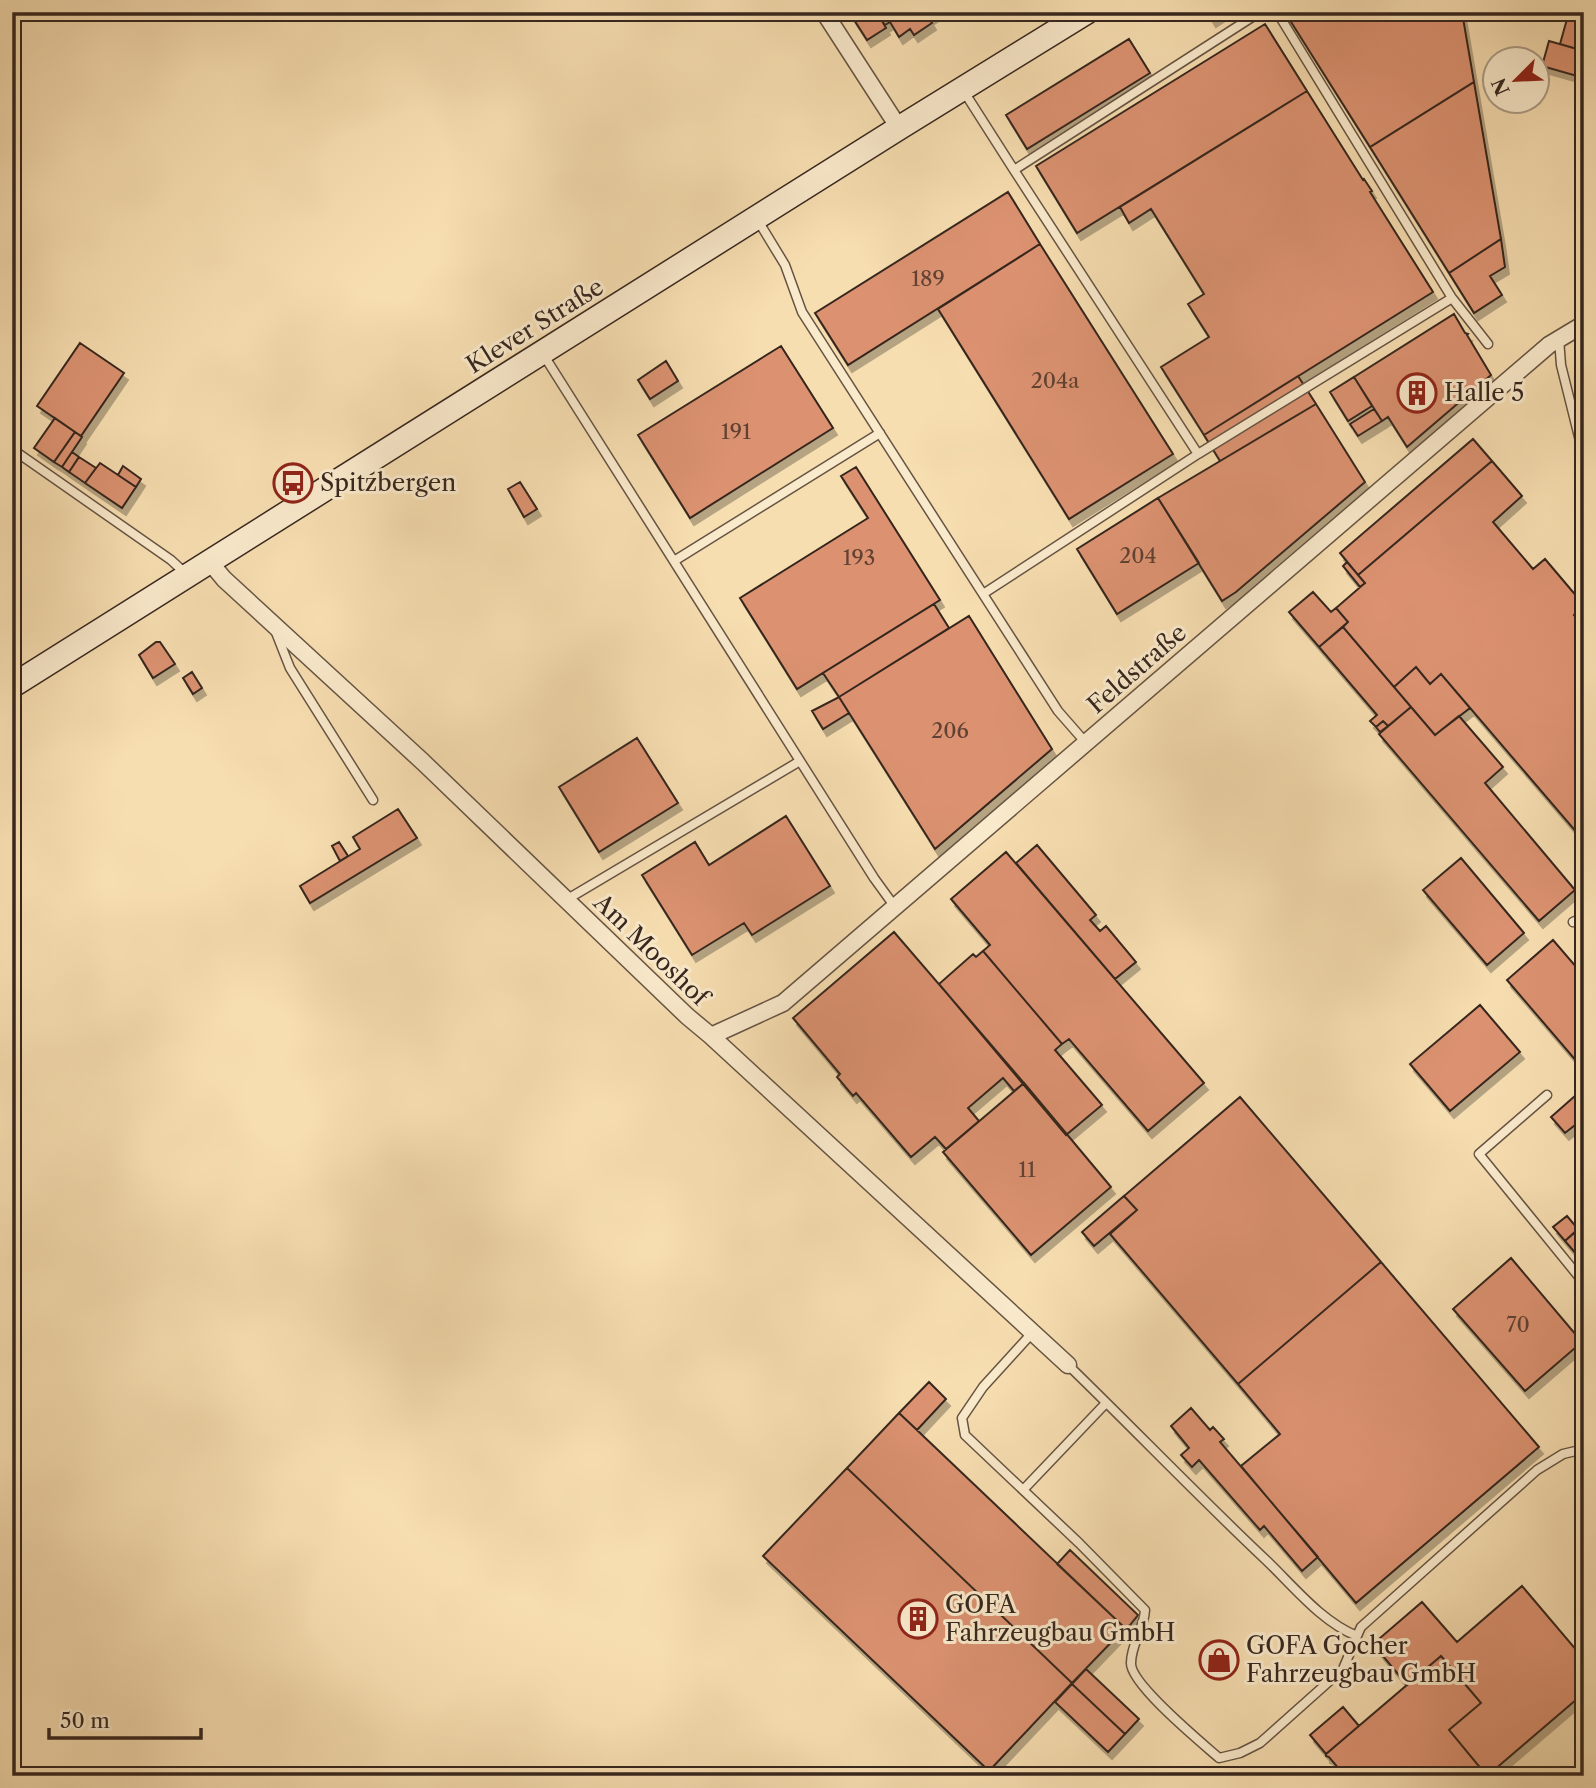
<svg xmlns="http://www.w3.org/2000/svg" width="1596" height="1788" viewBox="0 0 1596 1788" font-family="'Libre Caslon Text',serif">
<defs>
<filter id="shadow"><feDropShadow dx="4" dy="7" stdDeviation="0" flood-color="#0004"/></filter>
</defs>
<rect width="100%" height="100%" fill="#f7deb1"/>
<filter id="stains"><feTurbulence type="fractalNoise" baseFrequency=".00286" numOctaves="4"/><feColorMatrix values="0 0 0 0 .2 0 0 0 0 .09 0 0 0 0 .02 0 0 0 .5 -.17"/></filter>
<radialGradient id="worn" r=".72"><stop offset=".6" stop-color="#630" stop-opacity="0"/><stop offset="1" stop-color="#630" stop-opacity=".3"/></radialGradient>
<!-- building -->
<path fill="#dc9271" stroke="#36261e" stroke-width="2" filter="url(#shadow)" d="M 849,12 L 877,12 L 886,28 L 867,40 Z
M 887,12 L 938,12 L 929,18 L 932,23 L 914,35 L 910,29 L 899,37 L 890,22 L 885,25 L 880,18 Z
M 1207,12 L 1224,12 L 1212,20 Z
M 1288,12 L 1462,12 L 1474,82 L 1370,147 L 1286,14 Z
M 1569,12 L 1584,12 L 1584,51 L 1560,44 Z
M 1265,24 L 1307,91 L 1077,233 L 1036,166 Z
M 1129,39 L 1150,73 L 1027,149 L 1006,115 Z
M 1549,41 L 1584,51 L 1584,78 L 1542,66 Z
M 1474,82 L 1501,239 L 1449,273 L 1370,147 Z
M 1307,91 L 1363,180 L 1364,179 L 1372,191 L 1370,192 L 1433,292 L 1204,435 L 1161,367 L 1209,337 L 1188,304 L 1204,294 L 1151,209 L 1129,223 L 1120,207 Z
M 1008,192 L 1040,244 L 848,365 L 815,313 Z
M 1501,239 L 1505,267 L 1490,276 L 1502,295 L 1474,313 L 1449,273 Z
M 1040,244 L 1173,454 L 1069,519 L 938,309 Z
M 1454,314 L 1465,333 L 1468,334 L 1467,335 L 1491,375 L 1407,447 L 1388,417 L 1382,421 L 1354,377 Z
M 80,343 L 124,373 L 81,436 L 37,406 Z
M 781,346 L 833,428 L 690,518 L 638,435 Z
M 666,361 L 678,381 L 650,399 L 638,380 Z
M 1298,376 L 1316,404 L 1220,461 L 1204,435 Z
M 1354,377 L 1372,406 L 1348,421 L 1330,392 Z
M 1316,404 L 1365,482 L 1236,592 L 1222,601 L 1158,498 Z
M 1374,409 L 1382,421 L 1358,436 L 1350,424 Z
M 55,418 L 75,432 L 54,462 L 34,448 Z
M 75,432 L 82,437 L 62,467 L 54,462 Z
M 1473,439 L 1492,461 L 1358,575 L 1340,553 Z
M 72,452 L 79,457 L 69,472 L 62,467 Z
M 79,457 L 96,468 L 85,483 L 69,472 Z
M 1492,461 L 1522,496 L 1493,522 L 1533,569 L 1545,559 L 1584,605 L 1574,615 L 1584,627 L 1584,841 L 1441,674 L 1430,684 L 1416,667 L 1394,687 L 1343,627 L 1348,622 L 1336,608 L 1365,583 L 1358,575 Z
M 100,463 L 136,487 L 122,508 L 85,483 Z
M 123,466 L 141,479 L 136,487 L 118,475 Z
M 856,467 L 940,600 L 797,689 L 740,598 L 868,518 L 841,476 Z
M 520,482 L 537,509 L 524,517 L 508,489 Z
M 1158,498 L 1199,563 L 1117,614 L 1077,549 Z
M 1347,562 L 1365,583 L 1360,587 L 1343,566 Z
M 1313,592 L 1331,612 L 1336,608 L 1348,622 L 1319,647 L 1289,612 Z
M 934,604 L 949,628 L 839,697 L 823,673 Z
M 969,616 L 1052,749 L 935,849 L 839,697 Z
M 1343,627 L 1411,707 L 1388,726 L 1383,721 L 1376,727 L 1370,721 L 1377,715 L 1319,647 Z
M 156,642 L 160,642 L 175,664 L 153,678 L 139,655 Z
M 1416,667 L 1430,684 L 1441,674 L 1470,708 L 1435,735 L 1394,687 Z
M 192,672 L 202,688 L 193,694 L 183,678 Z
M 839,697 L 849,713 L 823,729 L 812,711 Z
M 1411,707 L 1435,735 L 1459,716 L 1503,767 L 1485,783 L 1575,890 L 1539,921 L 1379,734 Z
M 1383,721 L 1388,726 L 1380,732 L 1376,727 Z
M 637,738 L 678,803 L 599,852 L 559,787 Z
M 398,809 L 417,838 L 310,903 L 300,886 L 360,849 L 353,837 Z
M 786,816 L 830,886 L 752,935 L 744,923 L 692,955 L 642,875 L 695,842 L 709,865 Z
M 339,842 L 348,856 L 340,861 L 332,846 Z
M 1037,845 L 1096,915 L 1090,920 L 1100,931 L 1106,926 L 1136,962 L 1115,979 L 1016,863 Z
M 1006,852 L 1204,1083 L 1148,1131 L 1069,1039 L 1062,1044 L 983,951 L 990,945 L 951,899 Z
M 1461,858 L 1524,933 L 1487,965 L 1423,890 Z
M 894,932 L 1024,1083 L 1014,1091 L 1003,1078 L 968,1108 L 979,1121 L 946,1149 L 935,1137 L 911,1157 L 856,1093 L 853,1096 L 837,1077 L 840,1074 L 793,1018 Z
M 1553,940 L 1584,976 L 1584,1070 L 1507,980 Z
M 983,951 L 1062,1044 L 1055,1050 L 1102,1105 L 1066,1135 L 939,984 L 973,954 L 976,957 Z
M 1584,960 L 1584,976 L 1576,967 Z
M 1480,1005 L 1520,1052 L 1450,1111 L 1410,1064 Z
M 1024,1083 L 1111,1187 L 1031,1255 L 943,1152 Z
M 1584,1088 L 1584,1118 L 1565,1133 L 1551,1117 Z
M 1240,1097 L 1381,1262 L 1238,1384 L 1110,1234 L 1137,1210 L 1124,1196 Z
M 1124,1196 L 1137,1210 L 1094,1246 L 1082,1232 Z
M 1567,1216 L 1578,1229 L 1565,1241 L 1553,1227 Z
M 1584,1224 L 1584,1244 L 1574,1233 Z
M 1574,1233 L 1584,1244 L 1584,1263 L 1565,1241 Z
M 1511,1258 L 1582,1342 L 1525,1391 L 1453,1309 Z
M 1381,1262 L 1539,1447 L 1356,1603 L 1241,1466 L 1280,1434 L 1238,1384 Z
M 929,1382 L 946,1399 L 917,1430 L 899,1413 Z
M 1191,1408 L 1210,1430 L 1213,1427 L 1224,1439 L 1220,1442 L 1318,1557 L 1302,1571 L 1264,1526 L 1260,1530 L 1199,1460 L 1192,1467 L 1181,1455 L 1189,1448 L 1171,1426 Z
M 899,1413 L 1125,1628 L 1072,1683 L 847,1468 Z
M 847,1468 L 1072,1683 L 989,1771 L 763,1556 Z
M 1070,1550 L 1138,1615 L 1130,1625 L 1125,1628 L 1057,1564 Z
M 1522,1586 L 1584,1659 L 1584,1693 L 1487,1776 L 1449,1730 L 1481,1703 L 1441,1656 L 1407,1685 L 1373,1644 L 1422,1602 L 1457,1642 Z
M 1441,1656 L 1481,1703 L 1449,1730 L 1487,1776 L 1345,1776 L 1329,1757 L 1326,1756 L 1326,1754 Z
M 1086,1669 L 1139,1719 L 1125,1734 L 1072,1684 Z
M 1072,1684 L 1125,1734 L 1108,1752 L 1055,1702 Z
M 1343,1707 L 1359,1726 L 1326,1754 L 1310,1735 Z"/>
<g fill="none" stroke-linecap="round" stroke-linejoin="round">
<!-- lane casing -->
<g stroke="#665443" stroke-width="11">
<path id="lane" d="M 1277,12 L 1452,298
M 963,90 L 1014,170
M 757,219 L 785,265 L 802,312 L 1058,711 L 1086,743
M 1559,339 L 1561,365 L 1584,457
M 543,354 L 874,878 L 895,907
M 12,449 L 171,560 L 185,573
M 1198,454 L 1014,170 L 1260,12
M 674,561 L 880,433
M 983,594 L 1198,454 L 1452,298 L 1488,344
M 275,630 L 290,668 L 373,800
M 566,900 L 800,761
M 1573,922 L 1584,917
M 1547,1095 L 1479,1154 L 1584,1283
M 1033,1332 L 983,1387 L 962,1418 L 965,1435 L 1079,1543 L 1145,1610 C 1144,1629 1131,1644 1131,1663 C 1130,1684 1202,1743 1219,1758 L 1240,1753 L 1260,1743 L 1343,1669 L 1357,1636
M 1068,1365 C 1135,1430 1199,1497 1267,1561 C 1294,1587 1322,1622 1357,1636 L 1361,1627 L 1537,1470 L 1563,1454 L 1584,1449
M 1023,1490 L 1106,1403"/>
</g>
<!-- street casing -->
<g stroke="#665443" stroke-width="19">
<path id="street" d="M 824,12 L 899,128
M 209,561 L 224,579 L 423,762 L 687,1016 L 711,1036 L 1068,1365
M 711,1036 L 783,1003 L 1549,345 L 1584,324"/>
</g>
<!-- secondary casing -->
<g stroke="#36261e" stroke-width="26">
<path id="secondary" d="M 12,686 L 899,128 L 1087,12"/>
</g>
<!-- lane -->
<use href="#lane" stroke="#faeacc" stroke-width="8"/>
<!-- street -->
<use href="#street" stroke="#faeacc" stroke-width="16"/>
<!-- secondary -->
<use href="#secondary" stroke="#faeacc" stroke-width="23"/>
</g>
<!-- icons -->
<defs>
<g id="building-ring" transform="scale(2.0125)"><circle r="9.5" fill="#faeacc" stroke="#8f2418" stroke-width="1.5"/><path d="M-4-6H4V6H1V3H-1V6H-4ZM-2.5-4.3h1.7v1.8h-1.7ZM.8-4.3h1.7v1.8H.8ZM-2.5-1h1.7V.8h-1.7ZM.8-1h1.7V.8H.8Z" fill="#8f2418"/></g>
<g id="bus-ring" transform="scale(2.0125)"><circle r="9.5" fill="#faeacc" stroke="#8f2418" stroke-width="1.5"/><path d="M-5-6H5V4H4V6H2V4H-2V6H-4V4H-5ZM-3.5-4V0h7V-4ZM-3.5 1.2v1.5H-2V1.2ZM2 1.2v1.5H3.5V1.2Z" fill="#8f2418"/></g>
<g id="shop-ring" transform="scale(2.0125)"><circle r="9.5" fill="#faeacc" stroke="#8f2418" stroke-width="1.5"/><path d="M-5-2.5h2.3a2.7 3.5 0 0 1 5.4 0H5L5.5 6h-11ZM-1.5-2.5h3a1.5 2.3 0 0 0-3 0Z" fill="#8f2418"/></g>
</defs>
<g fill-rule="evenodd">
<use href="#building-ring" x="1417" y="393"/>
<use href="#bus-ring" x="293" y="483"/>
<use href="#building-ring" x="918" y="1619"/>
<use href="#shop-ring" x="1219" y="1660"/>
</g>
<g text-anchor="middle" stroke-width="6" stroke-linejoin="round" paint-order="stroke">
<!-- number labels -->
<g font-size="21" fill="#604133">
<text x="928" y="286">189</text>
<text x="1055" y="388">204a</text>
<text x="736" y="439">191</text>
<text x="1138" y="563">204</text>
<text x="859" y="565">193</text>
<text x="950" y="738">206</text>
<text x="1027" y="1177">11</text>
<text x="1518" y="1332">70</text>
</g>
<!-- street labels -->
<g font-size="24" fill="#36261e" stroke="#faeacc">
<text transform="translate(535 326) rotate(-32)" y="8">Klever Straße</text>
<text transform="translate(1137 669) rotate(-41)" y="8">Feldstraße</text>
<text transform="translate(651 950) rotate(44)" y="8">Am Mooshof</text>
</g>
<!-- poi labels -->
<g font-size="24" fill="#36261e" stroke="#faeacc" text-anchor="start">
<text x="1444" y="401">Halle 5</text>
<text x="320" y="491">Spitzbergen</text>
<text x="945" y="1613">GOFA<tspan x="945" dy="28">Fahrzeugbau GmbH</tspan></text>
<text x="1246" y="1654">GOFA Gocher<tspan x="1246" dy="28">Fahrzeugbau GmbH</tspan></text>
</g>
</g>
<!-- margin -->
<rect width="1596" height="1788" fill="none" stroke="#f7deb1" stroke-width="42"/>
<rect x="14" y="14" width="1568" height="1760" fill="none" stroke="#36261e" stroke-width="3.5"/>
<rect x="21" y="21" width="1554" height="1746" fill="none" stroke="#36261e" stroke-width="2"/>
<!-- north arrow -->
<g transform="translate(1516 80) rotate(246)"><circle r="33" fill="#faeacc" stroke="#ac9c86" stroke-width="2"/>
<path d="M0-5L12 26L0 18L-12 26Z" fill="#8f2418"/>
<text y="-10" font-size="19" font-weight="bold" text-anchor="middle" fill="#36261e">N</text>
</g>
<!-- scale -->
<path d="M49 1728v10h152v-10" fill="none" stroke="#36261e" stroke-width="3.5"/>
<text x="60" y="1728" font-size="21" fill="#36261e" stroke="#faeacc" stroke-width="5" paint-order="stroke">50 m</text>
<rect width="100%" height="100%" filter="url(#stains)"/>
<rect width="100%" height="100%" fill="url(#worn)"/>
</svg>
